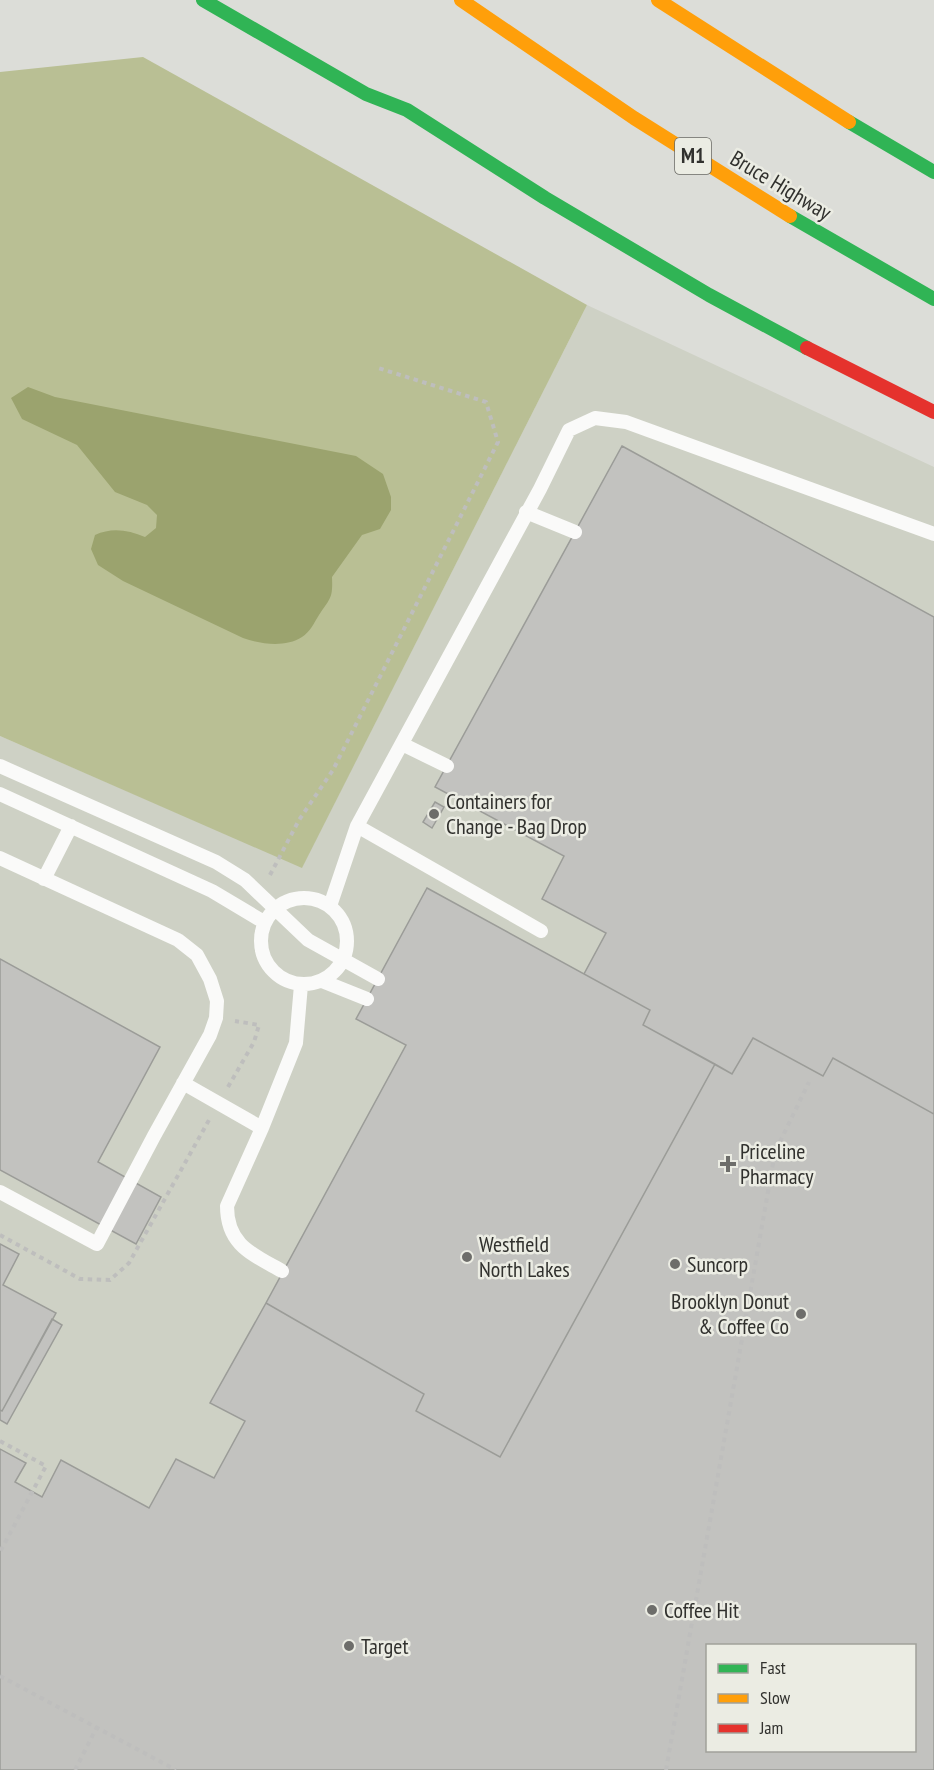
<svg xmlns="http://www.w3.org/2000/svg" width="934" height="1770" viewBox="0 0 934 1770" font-family="'PT Sans Narrow',sans-serif">
<rect width="100%" height="100%" fill="#dcddd8"/>
<!-- built -->
<path fill="#ced1c5" fill-rule="evenodd" d="M 587,305 L 934,467 L 934,1770 L 0,1770 L 0,736 L 302,867 ZM 708,1646 L 914,1646 L 914,1750 L 708,1750 Z"/>
<!-- forest -->
<path fill="#b9bf94" d="M 143,57 L 587,305 L 302,868 L 0,736 L 0,72 Z"/>
<!-- water -->
<path fill="#9ba36e" d="M 28,387 L 55,397 L 356,456 L 383,474 L 391,497 L 391,510 L 380,529 L 362,535 L 332,577 C 333,599 330,598 319,615 C 314,623 310,632 302,637 C 285,648 260,644 243,638 L 123,581 L 98,565 L 91,549 L 95,535 C 112,527 128,530 145,537 L 156,528 L 157,515 L 147,505 L 115,492 L 77,445 L 22,419 L 11,398 Z"/>
<!-- building -->
<path fill="#c2c2bf" stroke="#9b9c98" stroke-width="1.5" fill-rule="evenodd" d="M 622,446 L 934,617 L 934,1114 L 833,1058 L 823,1076 L 753,1038 L 732,1074 L 643,1025 L 650,1010 L 584,974 L 606,933 L 542,899 L 564,856 L 435,787 Z
M 435,802 L 444,807 L 432,828 L 423,822 Z
M 427,888 L 650,1010 L 643,1025 L 715,1064 L 500,1457 L 416,1411 L 424,1394 L 266,1303 L 406,1045 L 356,1019 Z
M 0,959 L 160,1047 L 98,1162 L 161,1197 L 136,1244 L 0,1170 Z
M 753,1038 L 823,1076 L 833,1058 L 934,1114 L 934,1770 L 0,1770 L 0,1449 L 26,1463 L 15,1482 L 42,1497 L 61,1460 L 149,1508 L 176,1459 L 214,1478 L 245,1421 L 210,1403 L 266,1303 L 424,1394 L 416,1411 L 500,1457 L 715,1064 L 732,1074 ZM 708,1646 L 914,1646 L 914,1750 L 708,1750 Z
M 0,1244 L 19,1254 L 3,1285 L 56,1313 L 2,1411 L 0,1410 Z
M 52,1319 L 62,1325 L 7,1424 L 0,1420 L 0,1410 L 2,1411 Z"/>
<g fill="none" stroke-linecap="round" stroke-linejoin="round">
<!-- path -->
<path stroke="#bebebd" stroke-width="4" stroke-dasharray="4.5 4.5" stroke-linecap="butt" d="M 270,875 L 299,820 L 333,770 L 498,442 L 486,402 L 375,367
M 228,1087 L 254,1042 L 259,1025 L 235,1021
M 0,1235 L 80,1279 L 110,1280 L 129,1263 L 209,1120
M 0,1441 L 46,1466 L 0,1552
M 0,1676 L 176,1770
M 75,1770 L 97,1727
M 666,1770 L 775,1152 L 809,1082"/>
<!-- lane -->
<path stroke="#fafaf9" stroke-width="14" d="M 526,512 L 575,532
M 402,744 L 447,766
M 0,766 L 216,862 L 245,880 L 308,940 L 378,979
M 0,794 L 212,891 L 264,922
M 357,826 L 541,931
M 0,858 L 178,940 L 197,955 L 210,979 L 217,1001 L 216,1018 L 210,1035 L 154,1136 L 97,1244 L 0,1192
M 44,879 L 71,826
M261 941a43 43 0 1 1 86 0a43 43 0 1 1-86 0Z
M 330,906 L 357,826 L 540,489 L 569,430 L 595,418 L 626,422 L 934,534
M 322,981 L 367,999
M 183,1083 L 262,1128
M 282,1271 C 252,1254 227,1245 227,1206 L 262,1128 L 296,1043 L 301,985"/>
<!-- fast -->
<path stroke="#30b455" stroke-width="14" d="M 203,0 L 366,94 L 407,110 L 545,198 L 709,295 L 807,348
M 849,122 L 934,172
M 790,216 L 934,299"/>
<!-- slow -->
<path stroke="#ff9f0a" stroke-width="14" d="M 461,0 L 634,118 L 790,216
M 658,0 L 849,122"/>
<!-- jam -->
<path stroke="#e5322d" stroke-width="14" d="M 807,348 L 934,412"/>
</g>
<!-- markers -->
<g fill="#6d6d6a" stroke="#ebece3" stroke-width="2">
<circle cx="434" cy="814" r="6"/>
<path d="M725 1155h6v6h6v6h-6v6h-6v-6h-6v-6h6z"/>
<circle cx="467" cy="1257" r="6"/>
<circle cx="675" cy="1264" r="6"/>
<circle cx="801" cy="1314" r="6"/>
<circle cx="652" cy="1610" r="6"/>
<circle cx="349" cy="1646" r="6"/>
</g>
<g text-anchor="middle" stroke-width="5" stroke-linejoin="round" paint-order="stroke">
<!-- shield labels -->
<rect fill="#ebece3" stroke="#696964" stroke-width="1.5" x="675" y="138" width="36" height="36" rx="4.5"/>
<g font-size="21" font-weight="bold" fill="#31312e">
<text x="693" y="163">M1</text>
</g>
<!-- street labels -->
<g font-size="22" fill="#31312e" stroke="#ebece3">
<text transform="translate(781 185) rotate(31)" y="8">Bruce Highway</text>
</g>
<!-- poi labels -->
<g font-size="22" fill="#31312e" stroke="#ebece3" text-anchor="start">
<text x="446" y="809">Containers for<tspan x="446" dy="25">Change - Bag Drop</tspan></text>
<text x="740" y="1159">Priceline<tspan x="740" dy="25">Pharmacy</tspan></text>
<text x="479" y="1252">Westfield<tspan x="479" dy="25">North Lakes</tspan></text>
<text x="687" y="1272">Suncorp</text>
<text x="789" y="1309" text-anchor="end">Brooklyn Donut<tspan x="789" dy="25">&amp; Coffee Co</tspan></text>
<text x="664" y="1618">Coffee Hit</text>
<text x="361" y="1654">Target</text>
</g>
</g>
<!-- legend -->
<rect x="706" y="1644" width="210" height="108" fill="#ebece3" stroke="#a1a19b" stroke-width="1.5"/>
<rect x="718" y="1664" width="30" height="9" fill="#30b455" stroke="#a1a19b" stroke-width="1.5"/>
<text x="760" y="1674" font-size="18" fill="#31312e">Fast</text>
<rect x="718" y="1694" width="30" height="9" fill="#ff9f0a" stroke="#a1a19b" stroke-width="1.5"/>
<text x="760" y="1704" font-size="18" fill="#31312e">Slow</text>
<rect x="718" y="1724" width="30" height="9" fill="#e5322d" stroke="#a1a19b" stroke-width="1.5"/>
<text x="760" y="1734" font-size="18" fill="#31312e">Jam</text>
</svg>
